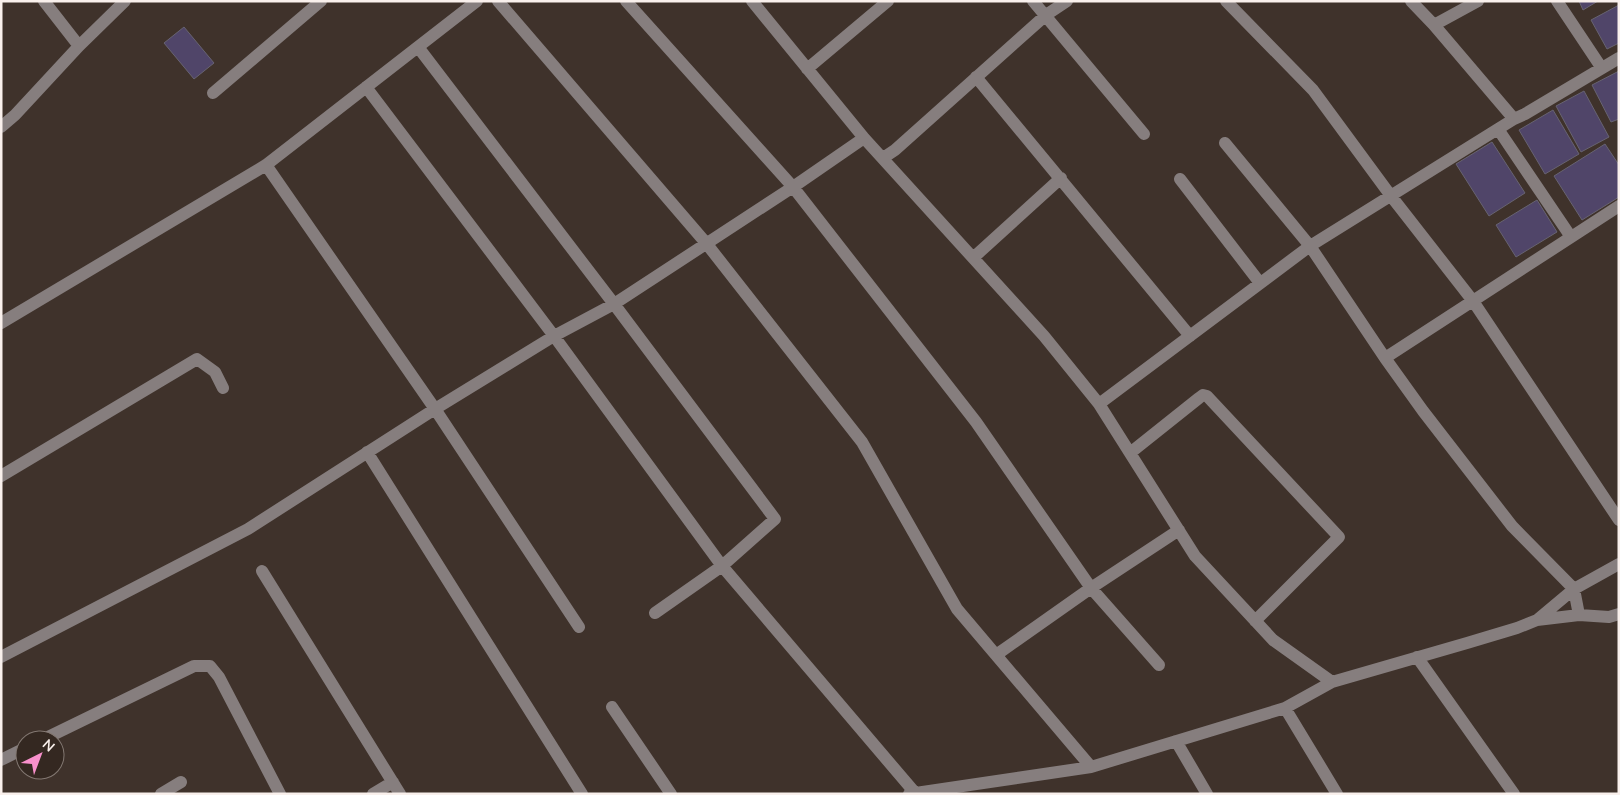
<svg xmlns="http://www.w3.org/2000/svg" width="1620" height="795" viewBox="0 0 1620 795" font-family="Mulish,sans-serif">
<rect width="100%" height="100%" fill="#3f322b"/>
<!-- building -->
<path fill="#504569" stroke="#676371" d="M 1579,1 L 1598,1 L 1583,10 Z
M 1619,5 L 1619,43 L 1607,49 L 1591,20 Z
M 184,27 L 214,63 L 194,79 L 164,43 Z
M 1619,71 L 1619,119 L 1611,122 L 1592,85 Z
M 1584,91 L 1609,137 L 1581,152 L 1556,106 Z
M 1553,110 L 1579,154 L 1545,174 L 1519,130 Z
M 1492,142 L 1525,193 L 1489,216 L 1456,164 Z
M 1605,144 L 1619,165 L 1619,197 L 1582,220 L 1554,176 Z
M 1537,200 L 1557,232 L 1516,257 L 1496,225 Z"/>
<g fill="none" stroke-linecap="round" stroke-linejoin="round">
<!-- minor -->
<path stroke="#867e7e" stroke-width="12" d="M 44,1 L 79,46
M 498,1 L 706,243 L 862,442 L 957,609 L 1091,767
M 626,1 L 793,187 L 976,422 L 1091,588 L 1159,665
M 752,1 L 864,138 L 1044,336 L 1099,404 L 1195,556 L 1273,640 L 1332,682
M 1033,1 L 1144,134
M 1226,1 L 1313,90 L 1391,196 L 1473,301 L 1619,520
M 1411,1 L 1434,25 L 1514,119
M 1557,1 L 1601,67
M 1434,25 L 1478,1
M 418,47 L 614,304 L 775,519 L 722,566 L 655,613
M 807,69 L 888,1
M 976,77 L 1190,336
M 366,87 L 554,336 L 722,566 L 916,794
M 213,93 L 321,1
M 1,127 L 15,115 L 79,46 L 125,1
M 1498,129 L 1571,237
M 1225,143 L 1310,246 L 1385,358 L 1423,411 L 1512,526 L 1574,589 L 1579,615
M 883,158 L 895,150 L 1046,15 L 1067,1
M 266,165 L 435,409 L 579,627
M 1180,179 L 1260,283
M 973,258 L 1061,178
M 1,323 L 266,165 L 477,1
M 1385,358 L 1619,206
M 1099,404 L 1310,246 L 1514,119 L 1525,114 L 1619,58
M 367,452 L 582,794
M 1130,453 L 1199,398 L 1203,395 L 1207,396 L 1339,537 L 1255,621
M 1,476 L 197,359 L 215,372 L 223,388
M 262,571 L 400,794
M 1537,620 L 1574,589 L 1619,564
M 996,655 L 1091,588 L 1179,530
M 1,657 L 248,529 L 435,409 L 554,336 L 614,304 L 793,187 L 864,138
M 1417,657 L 1514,794
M 612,707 L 671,794
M 1285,708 L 1337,794
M 42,740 L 194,666 L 210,666 L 219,677 L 280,794
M 1176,741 L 1207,794
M 1,760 L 25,748
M 161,794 L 181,782
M 373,794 L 393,782
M 909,794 L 1091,767 L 1285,708 L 1332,682 L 1467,643 L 1517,628 L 1537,620 L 1579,615 L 1609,617 L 1619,614"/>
</g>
<!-- border -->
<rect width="1620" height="795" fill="none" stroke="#f9f0ec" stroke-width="5"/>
<!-- north arrow -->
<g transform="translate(40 755) rotate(42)"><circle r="24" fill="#342821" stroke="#837872"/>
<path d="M0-4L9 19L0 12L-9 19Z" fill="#f890cc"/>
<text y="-8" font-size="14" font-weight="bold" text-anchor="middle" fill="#f9f0ec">N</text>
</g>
</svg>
